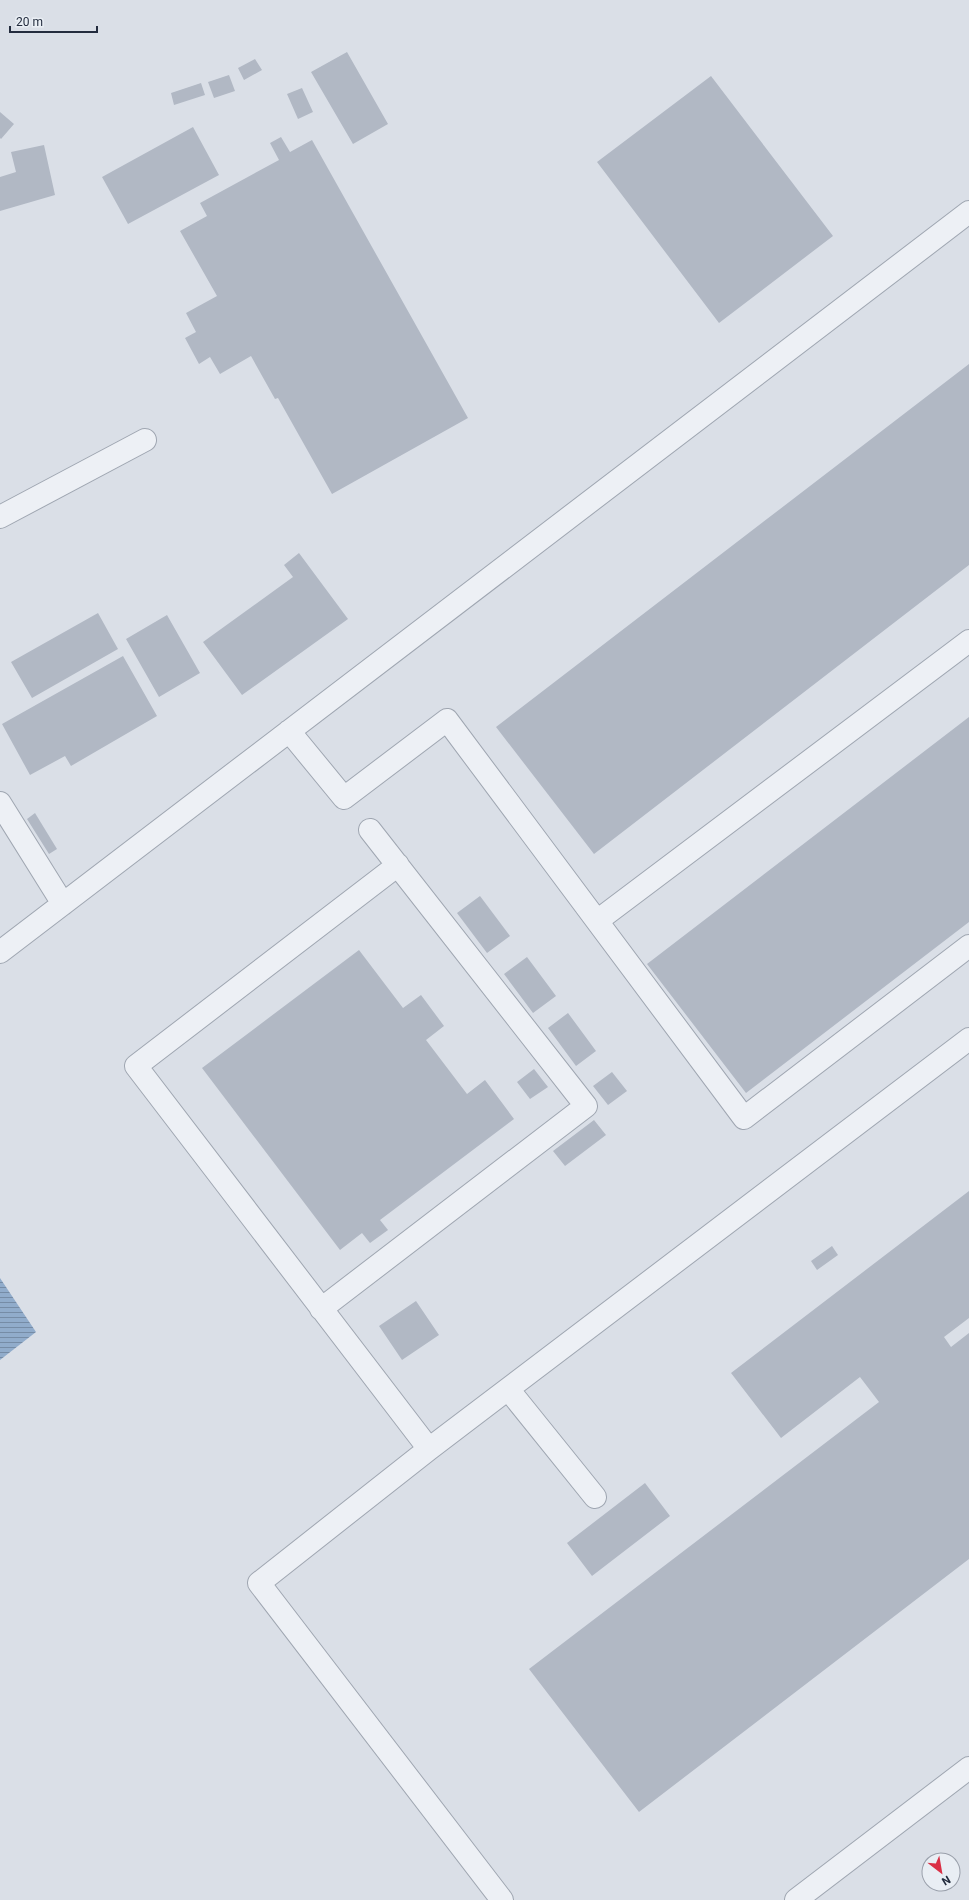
<svg xmlns="http://www.w3.org/2000/svg" width="969" height="1900" viewBox="0 0 969 1900" font-family="Roboto,sans-serif">
<defs>
<pattern id="water-rules" width="6" height="5" patternUnits="userSpaceOnUse"><rect width="6" height="5" fill="#91accb"/><path d="M0 2.5h6" fill="none" stroke="#768ca6"/></pattern>
</defs>
<rect width="100%" height="100%" fill="#dadfe7"/>
<!-- water -->
<path fill="url(#water-rules)" d="M 0,1278 L 36,1332 L 0,1360 Z"/>
<!-- building -->
<path fill="#b1b8c4" d="M 347,52 L 388,124 L 353,144 L 311,72 Z
M 255,59 L 262,70 L 244,80 L 238,68 Z
M 229,75 L 235,91 L 214,98 L 208,82 Z
M 711,76 L 833,236 L 719,323 L 597,162 Z
M 201,83 L 205,95 L 174,105 L 171,93 Z
M 302,88 L 313,112 L 298,119 L 287,94 Z
M 0,112 L 14,124 L 1,139 L 0,138 Z
M 193,127 L 219,175 L 128,224 L 102,177 Z
M 281,137 L 290,152 L 312,140 L 468,418 L 332,494 L 278,398 L 275,399 L 251,356 L 220,374 L 210,357 L 199,364 L 185,338 L 196,332 L 186,313 L 217,296 L 180,231 L 207,216 L 200,203 L 279,160 L 270,143 Z
M 44,145 L 55,195 L 0,211 L 0,177 L 16,172 L 11,152 Z
M 969,364 L 969,565 L 594,854 L 496,727 Z
M 299,553 L 348,619 L 242,695 L 203,642 L 293,577 L 284,565 Z
M 98,613 L 118,649 L 32,698 L 11,662 Z
M 167,615 L 200,673 L 159,697 L 126,639 Z
M 123,656 L 157,716 L 71,766 L 65,756 L 30,775 L 2,724 Z
M 969,717 L 969,922 L 746,1093 L 647,964 Z
M 35,813 L 57,849 L 49,854 L 27,819 Z
M 480,896 L 510,936 L 487,953 L 457,913 Z
M 359,950 L 403,1008 L 421,995 L 444,1026 L 426,1040 L 467,1094 L 485,1080 L 514,1119 L 380,1220 L 388,1230 L 370,1243 L 362,1233 L 340,1250 L 202,1068 Z
M 527,957 L 556,996 L 533,1013 L 504,974 Z
M 568,1013 L 596,1051 L 576,1066 L 548,1028 Z
M 534,1069 L 548,1087 L 530,1099 L 517,1082 Z
M 612,1072 L 627,1091 L 608,1105 L 593,1086 Z
M 594,1120 L 606,1135 L 565,1166 L 553,1151 Z
M 969,1191 L 969,1318 L 944,1337 L 951,1347 L 969,1333 L 969,1559 L 639,1812 L 529,1669 L 879,1402 L 860,1377 L 781,1438 L 731,1373 Z
M 832,1246 L 838,1255 L 817,1270 L 811,1261 Z
M 416,1301 L 439,1335 L 402,1360 L 379,1326 Z
M 645,1483 L 670,1516 L 592,1576 L 567,1543 Z"/>
<g fill="none" stroke-linecap="round" stroke-linejoin="round">
<!-- minor casing -->
<g stroke="#9fa6b1" stroke-width="24">
<path id="minor" d="M 0,517 L 145,440
M 289,731 L 344,798 L 447,720 L 744,1118 L 969,946
M 0,803 L 63,904
M 398,865 L 136,1066 L 429,1449
M 597,921 L 969,641
M 0,952 L 969,212
M 321,1309 L 586,1106 L 370,830
M 508,1389 L 595,1497
M 502,1900 L 259,1583 L 429,1449 L 969,1039
M 796,1900 L 969,1768"/>
</g>
<!-- minor -->
<use href="#minor" stroke="#edf0f5" stroke-width="22"/>
</g>
<!-- north arrow -->
<g transform="translate(941 1872) rotate(149)"><circle r="19" fill="#e9eef4" stroke="#9aa0ab"/>
<path d="M0-3L7 15L0 10L-7 15Z" fill="#da3046"/>
<text y="-6" font-size="11" font-weight="bold" text-anchor="middle" fill="#232c3e">N</text>
</g>
<!-- scale -->
<path d="M10 26v6h87v-6" fill="none" stroke="#232c3e" stroke-width="2"/>
<text x="16" y="26" font-size="12" fill="#232c3e" stroke="#e9eef4" stroke-width="3" paint-order="stroke">20 m</text>
</svg>
